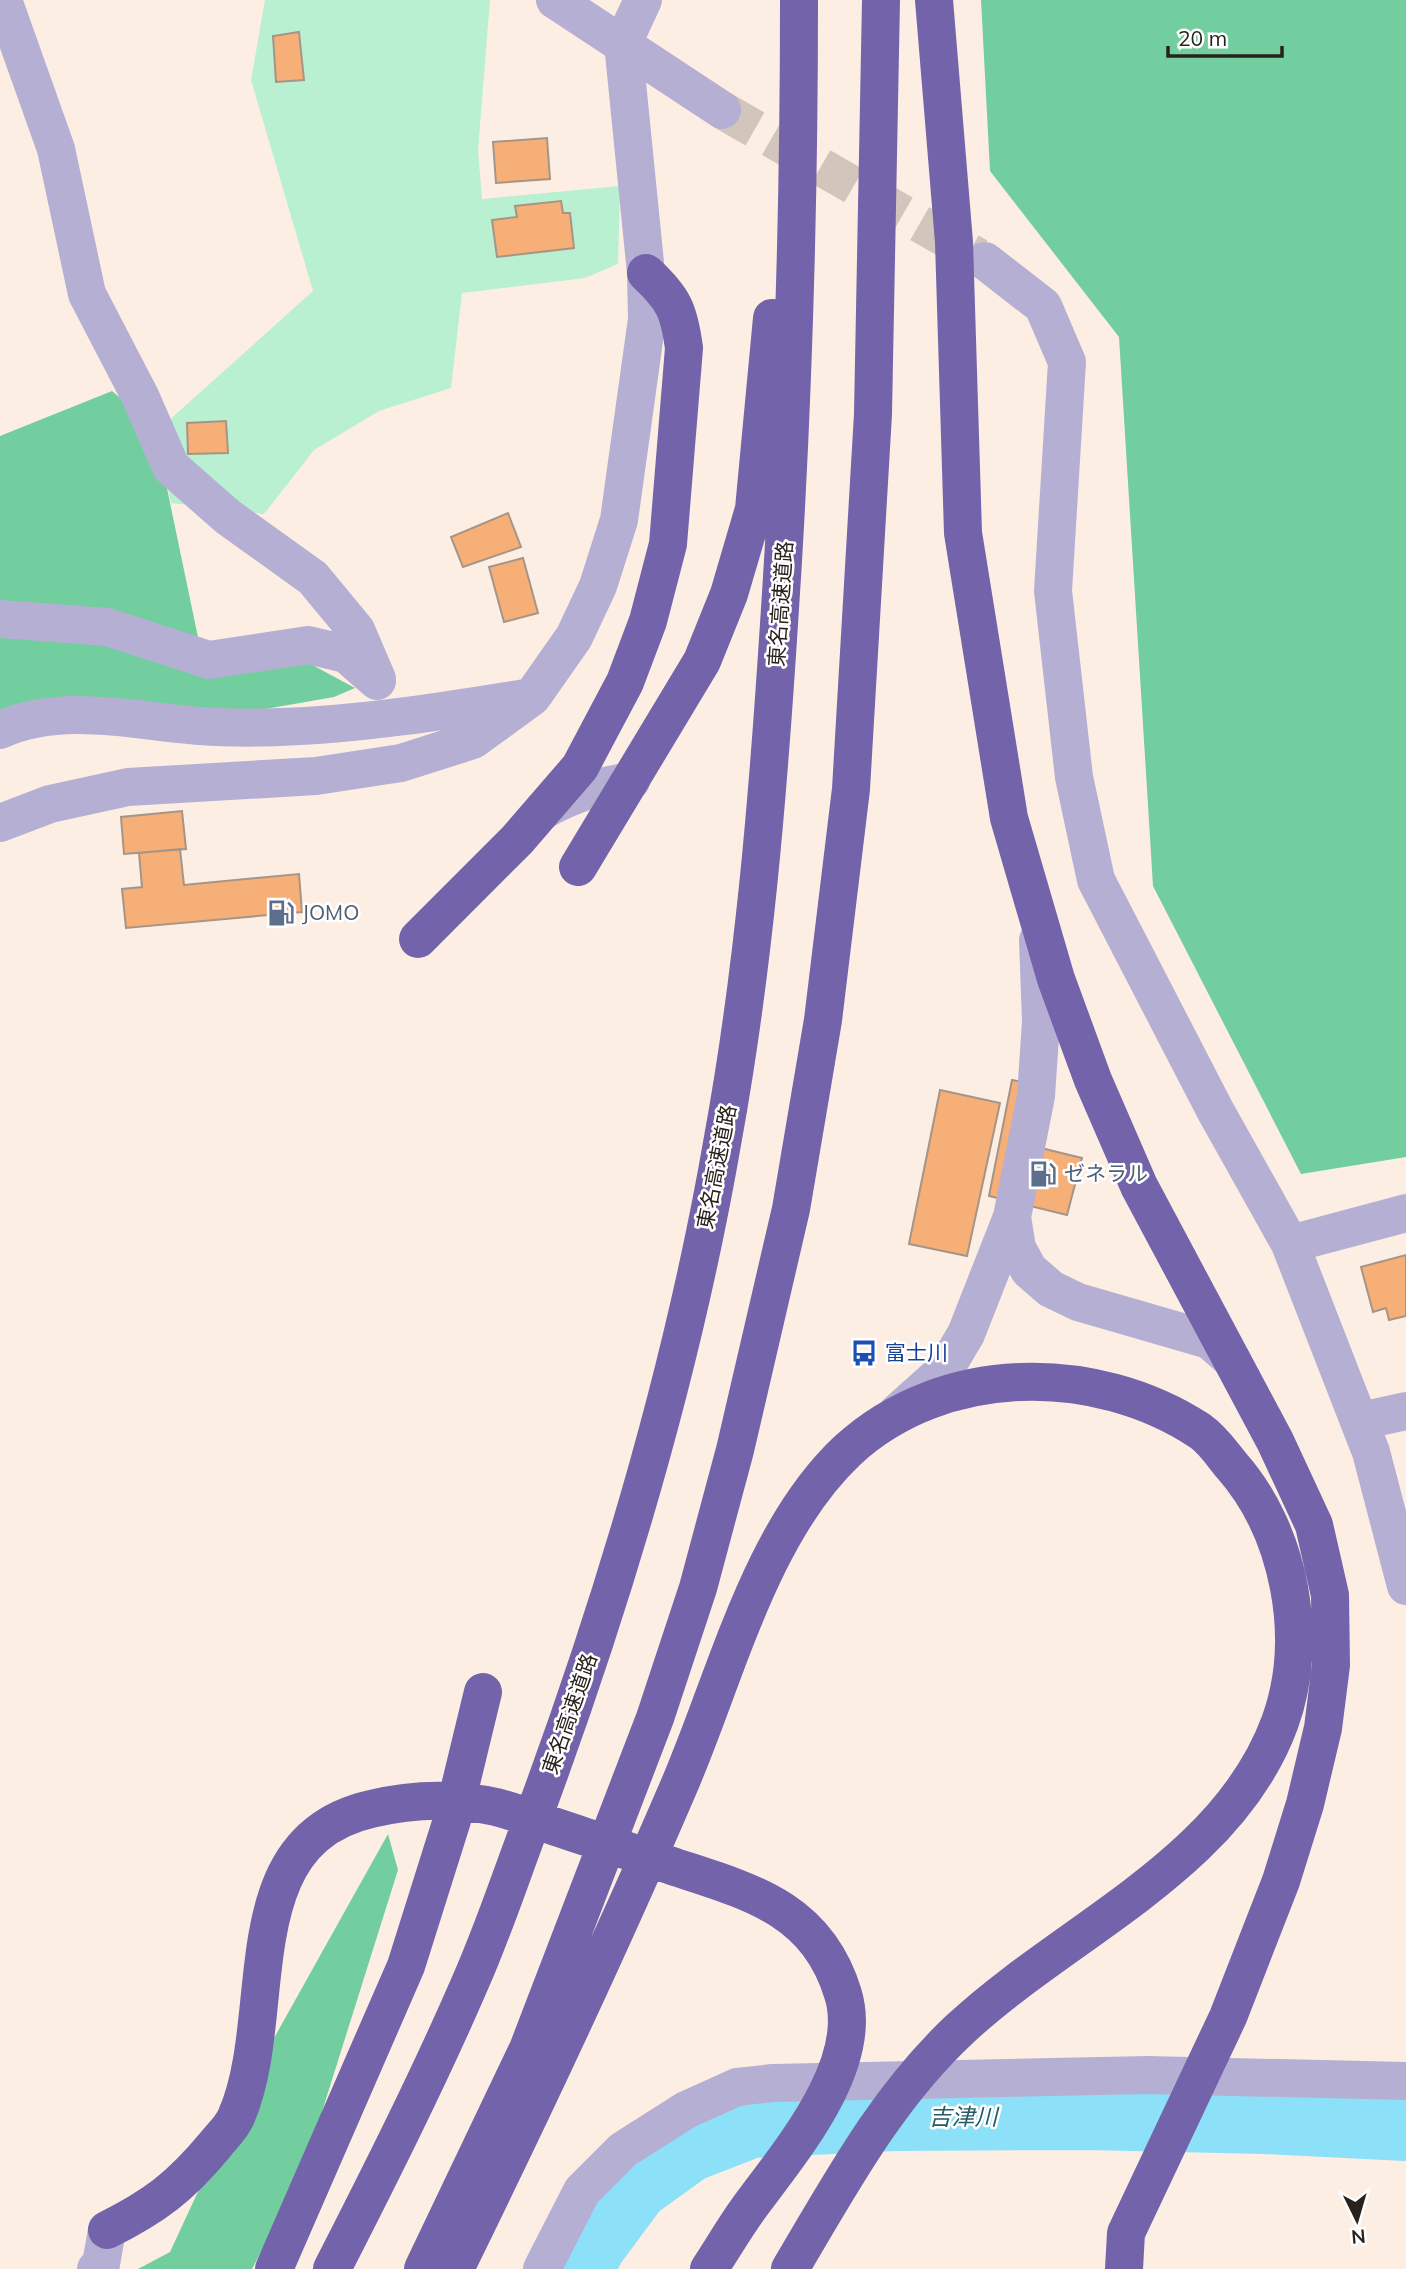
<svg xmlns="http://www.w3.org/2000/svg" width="1406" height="2269" viewBox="0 0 1406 2269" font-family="Mulish,'Noto Sans JP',sans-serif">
<rect width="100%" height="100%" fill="#fdeee4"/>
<!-- green -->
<path fill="#baf0d2" d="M 265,0 L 490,0 L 478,150 L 482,199 L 620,186 L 618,264 L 585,278 L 462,293 L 451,388 L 379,411 L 314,450 L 264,514 L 171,503 L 156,432 L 313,291 L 251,80 Z"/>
<!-- forest -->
<path fill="#72cd9f" d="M 981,0 L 1406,0 L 1406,1157 L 1301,1174 L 1153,886 L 1119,337 L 990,171 Z
M 112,391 L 154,426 L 199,642 L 305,661 L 355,688 L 334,697 L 254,711 L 0,717 L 0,436 Z
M 388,1834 L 398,1870 L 303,2172 L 252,2269 L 138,2269 L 170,2252 L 245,2090 Z"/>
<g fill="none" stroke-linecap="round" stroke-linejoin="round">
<!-- river -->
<path stroke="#8ce1f9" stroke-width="68" d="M 580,2269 L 592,2245 L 635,2187 L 689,2148 L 751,2124 L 894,2117 L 1088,2116 L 1264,2120 L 1406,2127"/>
</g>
<!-- building -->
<path fill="#f6af76" stroke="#a59588" stroke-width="2" d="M 299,32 L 304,80 L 276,82 L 273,36 Z
M 547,138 L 550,179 L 496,183 L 493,142 Z
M 561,201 L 563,213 L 570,213 L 574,248 L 497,257 L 492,220 L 517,217 L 515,206 Z
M 226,421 L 228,453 L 188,454 L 187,423 Z
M 508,513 L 521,547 L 463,567 L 451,537 Z
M 523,558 L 538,613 L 504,622 L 489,567 Z
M 182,811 L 186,849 L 124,854 L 121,817 Z
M 180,849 L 184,885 L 299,874 L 302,912 L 126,928 L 122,889 L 142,887 L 139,853 Z
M 1012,1080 L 1054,1087 L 1041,1148 L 1082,1158 L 1067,1215 L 989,1196 Z
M 940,1090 L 1000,1103 L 967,1256 L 909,1244 Z
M 1406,1255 L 1406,1316 L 1389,1320 L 1386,1308 L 1373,1312 L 1361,1267 Z"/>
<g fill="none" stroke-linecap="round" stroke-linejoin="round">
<!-- minor-tunnel -->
<path stroke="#d2c5bc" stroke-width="38" stroke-dasharray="38 19" stroke-linecap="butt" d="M 722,110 L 978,257"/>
<!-- minor -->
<path stroke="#b5b0d3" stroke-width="38" d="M 3,0 L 56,149 L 87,294 L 141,398 L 171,467 L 228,517 L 313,578 L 356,630 L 377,679
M 555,0 L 722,110
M 985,261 L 1043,306 L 1067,362 L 1053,591 L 1074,777 L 1096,880 L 1215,1110 L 1290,1244 L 1371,1452 L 1406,1586
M 0,619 L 107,627 L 209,660 L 308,645 L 346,654 L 377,681
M 0,730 C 62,702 135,721 200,726 C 227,728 254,728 281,727 C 363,724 444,711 525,698
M 542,811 C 571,795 597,786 631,781
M 0,823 L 50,804 L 128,787 L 316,776 L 401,763 L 473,740 L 532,697 L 574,637 L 598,586 L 619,520 L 647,319 L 646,273 L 623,43 L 643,0
M 1038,940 L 1041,1022 L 1036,1096 L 1012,1217 L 1017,1248 L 1029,1270 L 1051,1289 L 1078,1302 L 1209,1340 L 1232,1360
M 1290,1244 L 1406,1213
M 897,1413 L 944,1371 L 966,1334 L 1012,1217
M 1360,1421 L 1406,1411
M 96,2269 L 101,2264 L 107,2230
M 542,2269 L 582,2191 L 623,2150 L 686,2110 L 737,2087 L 773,2083 L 1148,2075 L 1406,2081"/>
<!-- highway -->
<path stroke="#7263ab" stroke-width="38" d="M 934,0 L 954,242 L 963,533 L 1009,818 L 1056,979 L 1093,1080 L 1139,1186 L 1275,1441 L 1314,1525 L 1330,1595 L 1331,1665 L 1323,1728 L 1305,1804 L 1281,1881 L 1228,2017 L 1126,2233 L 1124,2269
M 578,867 L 702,661 L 729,594 L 754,509 L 772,318
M 418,939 L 517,840 L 580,767 L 625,682 L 648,621 L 668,544 L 684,348 C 679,311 674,299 646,273
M 107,2230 C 155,2206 180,2187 215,2145 C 222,2136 232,2127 236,2117 C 281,2016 229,1841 371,1809 C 412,1799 455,1798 496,1807 C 516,1812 536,1820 556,1827 C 595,1840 635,1853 675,1867 C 752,1892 817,1909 843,1994 C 865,2065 790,2152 751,2205 C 736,2225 723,2248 709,2269
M 274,2269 L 406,1966 L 452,1820 L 483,1692
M 332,2269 C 380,2175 428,2080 470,1983 C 494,1929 512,1873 533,1818 C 615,1597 683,1370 723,1138 C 754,968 768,796 779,624 C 793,416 799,208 799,0
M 423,2269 L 528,2049 L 655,1718 L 698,1588 L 735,1450 L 791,1209 L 823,1020 L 851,789 L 873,414 L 881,0
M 455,2269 C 533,2110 609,1949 679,1786 C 726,1677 760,1532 848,1450 C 943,1363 1095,1362 1200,1431 C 1213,1440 1222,1454 1232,1466 C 1290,1532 1310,1639 1280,1722 C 1228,1865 1066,1930 960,2029 C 887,2097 841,2183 790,2269"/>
</g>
<!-- icons -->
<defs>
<g id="fuel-bare" transform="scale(2.1)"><path d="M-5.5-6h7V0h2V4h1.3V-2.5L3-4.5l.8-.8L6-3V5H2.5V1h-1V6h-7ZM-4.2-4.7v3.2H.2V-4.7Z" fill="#5c6f8a" stroke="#fff" stroke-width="2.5" paint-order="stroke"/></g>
<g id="bus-bare" transform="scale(2.1)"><path d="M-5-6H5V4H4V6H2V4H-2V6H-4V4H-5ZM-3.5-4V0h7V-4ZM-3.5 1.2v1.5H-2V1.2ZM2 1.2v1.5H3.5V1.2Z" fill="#1a4fb4" stroke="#fff" stroke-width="2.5" paint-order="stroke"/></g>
</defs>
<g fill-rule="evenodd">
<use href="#fuel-bare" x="281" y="913"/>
<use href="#fuel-bare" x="1043" y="1174"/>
<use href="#bus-bare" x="864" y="1353"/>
</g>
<g text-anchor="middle" stroke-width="5" stroke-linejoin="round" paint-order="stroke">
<!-- street labels -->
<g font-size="21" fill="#28221d" stroke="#fff">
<text transform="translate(781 604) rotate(-86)" y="7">東名高速道路</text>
<text transform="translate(717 1167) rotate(-79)" y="7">東名高速道路</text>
<text transform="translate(570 1714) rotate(-71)" y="7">東名高速道路</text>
</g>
<!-- service labels -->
<g font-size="21" fill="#4e5e75" stroke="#fff" text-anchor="start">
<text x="302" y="920">JOMO</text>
<text x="1064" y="1181">ゼネラル</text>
</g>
<!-- transit labels -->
<g font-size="21" fill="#164399" stroke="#fff" text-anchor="start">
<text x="885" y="1360">富士川</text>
</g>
<!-- water labels -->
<g font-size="23" font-style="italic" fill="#285966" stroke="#fff">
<text x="963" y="2125">吉津川</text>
</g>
</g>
<!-- north arrow -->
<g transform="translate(1357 2220) rotate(175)" stroke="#ffffff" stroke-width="5" paint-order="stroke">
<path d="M0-5L12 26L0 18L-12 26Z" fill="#28221d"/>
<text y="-10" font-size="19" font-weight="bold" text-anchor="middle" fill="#28221d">N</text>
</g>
<!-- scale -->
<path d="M1168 46v10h114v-10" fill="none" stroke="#28221d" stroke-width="3.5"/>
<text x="1178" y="46" font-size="21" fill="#28221d" stroke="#ffffff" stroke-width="5" paint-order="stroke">20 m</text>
</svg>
